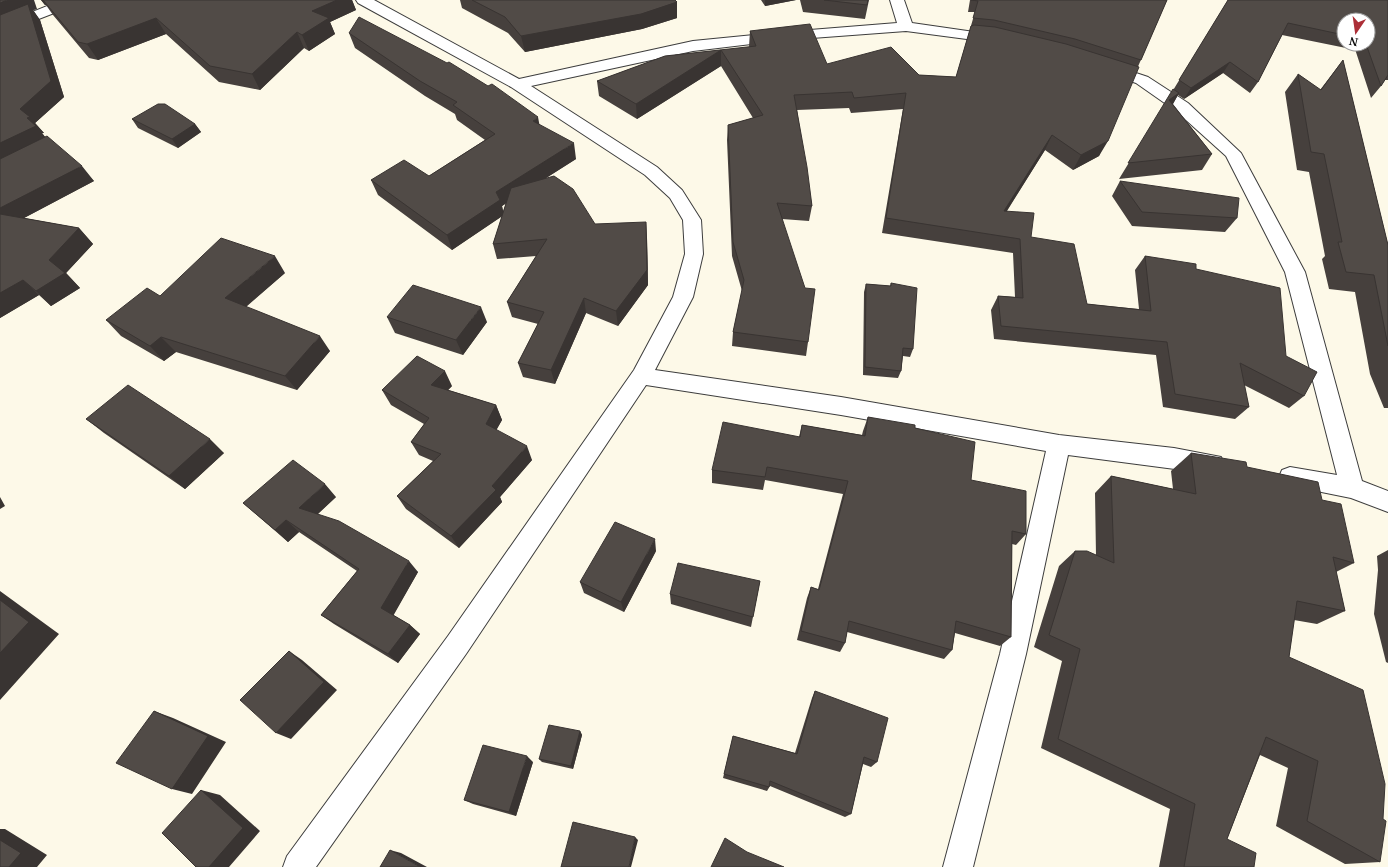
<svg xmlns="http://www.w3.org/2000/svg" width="1388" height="867" viewBox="0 0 1388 867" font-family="'Noto Serif',serif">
<rect width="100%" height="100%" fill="#fdf9e8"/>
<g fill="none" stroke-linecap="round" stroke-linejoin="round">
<!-- minor casing -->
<g stroke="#3d3d3d" stroke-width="2">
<path id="minor" d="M 62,0 L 82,0 L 80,3 L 0,34 L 0,25 Z
M 356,0 L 374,0 L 519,79 L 693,41 L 785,32 L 897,23 L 890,0 L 904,0 L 912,23 L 1002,36 L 1004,39 L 1002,42 L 997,43 L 906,31 L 785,40 L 693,51 L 531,86 L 657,167 L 682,190 L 701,220 L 703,254 L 693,297 L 655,370 L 841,397 L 1059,435 L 1174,448 L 1221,457 L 1224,464 L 1221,471 L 1213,474 L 1068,455 L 1026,654 L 973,867 L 943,867 L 1000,654 L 1046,451 L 841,415 L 646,385 L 466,654 L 316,867 L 283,867 L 287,856 L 448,636 L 634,370 L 673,297 L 685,254 L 683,220 L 670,198 L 645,175 L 511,87 L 358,3 Z
M 1106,63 L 1148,77 L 1188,103 L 1241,153 L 1305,272 L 1362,481 L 1388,491 L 1388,512 L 1351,498 L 1282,484 L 1279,477 L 1282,470 L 1290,467 L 1337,475 L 1285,272 L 1226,156 L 1176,111 L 1136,83 L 1101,71 L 1098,68 L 1101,65 Z"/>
</g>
<!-- minor -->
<use href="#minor" fill="#fff" fill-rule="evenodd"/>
</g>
<!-- wall -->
<path fill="#46403d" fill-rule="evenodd" d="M 0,0 L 37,9 L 33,10 L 40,20 L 64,97 L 35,123 L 44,133 L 42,133 L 45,137 L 94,181 L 24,218 L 79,228 L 93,244 L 66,273 L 80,288 L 51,306 L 39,295 L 0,318 Z
M 41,0 L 352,0 L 356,10 L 330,22 L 335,34 L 309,51 L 304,48 L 260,90 L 219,82 L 166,34 L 98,60 L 89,58 L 53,15 L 46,5 L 45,5 Z
M 460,0 L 675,0 L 677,2 L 677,18 L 642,29 L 525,52 L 508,33 L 462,8 Z
M 761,0 L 796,0 L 765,6 Z
M 800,0 L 869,0 L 865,19 L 803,12 Z
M 970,0 L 1167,0 L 1099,156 L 1073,170 L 1045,150 L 1007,211 L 1031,237 L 1087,304 L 1139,309 L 1135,270 L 1145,256 L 1196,269 L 1286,356 L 1304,396 L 1289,408 L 1244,385 L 1249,407 L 1235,419 L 1163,407 L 1156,355 L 994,339 L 991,310 L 998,296 L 1015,297 L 1013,253 L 882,233 L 903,109 L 851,113 L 849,108 L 797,110 L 812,206 L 809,221 L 782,219 L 808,342 L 806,356 L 732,346 L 733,332 L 742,291 L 732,256 L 727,140 L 728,125 L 753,118 L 721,66 L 637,119 L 599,96 L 597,81 L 665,56 L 749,47 L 750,31 L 827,64 L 919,75 L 956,77 L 975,12 L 968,12 Z
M 1228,0 L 1388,0 L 1388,80 L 1385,80 L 1381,86 L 1371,98 L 1354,46 L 1346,48 L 1282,35 L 1258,82 L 1250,93 L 1223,73 L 1184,99 L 1178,95 L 1173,104 L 1212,154 L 1202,170 L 1119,179 ZM 1344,20 L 1368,20 L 1368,44 L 1344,44 Z
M 349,33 L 539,125 L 576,159 L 546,178 L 595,224 L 647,238 L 648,285 L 618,326 L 586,313 L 555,384 L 523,377 L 518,363 L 538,324 L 512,317 L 507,302 L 536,256 L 497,259 L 493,244 L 502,216 L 452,250 L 378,195 L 371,180 L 429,176 L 485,140 L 457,120 L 455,114 L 425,96 L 355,48 ZM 506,203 L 503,212 L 502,206 Z
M 1343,60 L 1388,245 L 1388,408 L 1384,408 L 1370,374 L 1355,292 L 1329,289 L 1322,259 L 1325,256 L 1309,172 L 1297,170 L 1285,92 L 1298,74 L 1320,90 Z
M 132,119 L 195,124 L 201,132 L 178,148 L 138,128 Z
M 1120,181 L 1237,218 L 1225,232 L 1132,226 L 1112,196 Z
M 285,273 L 246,307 L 330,351 L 297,390 L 176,352 L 164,361 L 121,336 L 106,320 L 160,296 Z
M 891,283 L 913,349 L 910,357 L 903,356 L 901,371 L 898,378 L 863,375 L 864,292 L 866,284 L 890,286 Z
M 387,317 L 487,322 L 463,355 L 395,333 Z
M 452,386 L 448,390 L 496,405 L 502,420 L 496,430 L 532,460 L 500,497 L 502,502 L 459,548 L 406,509 L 397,496 L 433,461 L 419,455 L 411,442 L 424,424 L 391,405 L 382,390 Z
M 868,417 L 915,428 L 971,480 L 1026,534 L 1016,545 L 1012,544 L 1011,637 L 1000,646 L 955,633 L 952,650 L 944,659 L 847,632 L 845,643 L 840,652 L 797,640 L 807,598 L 811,587 L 818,589 L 843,494 L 765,480 L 763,490 L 712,483 L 712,470 L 799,437 L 802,425 L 862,435 L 863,431 Z
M 86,419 L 224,453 L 185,489 L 104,433 Z
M 1191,453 L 1247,467 L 1322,500 L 1354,563 L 1336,572 L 1345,611 L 1317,624 L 1294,620 L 1289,657 L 1380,862 L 1345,864 L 1276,826 L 1288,768 L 1260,755 L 1227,839 L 1254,867 L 1159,867 L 1170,809 L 1041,748 L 1062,661 L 1034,647 L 1059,566 L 1075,551 L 1096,555 L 1095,493 L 1111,476 L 1173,489 L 1171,471 Z
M 336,497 L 318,514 L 418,572 L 393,615 L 410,625 L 420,634 L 398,663 L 334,624 L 321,615 L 357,571 L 299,532 L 288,542 L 243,503 Z
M 1388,550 L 1388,663 L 1386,662 L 1374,614 L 1378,570 L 1377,556 Z
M 656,551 L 624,612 L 584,593 L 580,582 Z
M 760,581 L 751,627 L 671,604 L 670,594 Z
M 815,691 L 877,762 L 871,767 L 863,764 L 851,814 L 845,817 L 770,786 L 767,791 L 723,778 L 733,736 L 795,753 L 812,698 Z
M 580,731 L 582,735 L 573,769 L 542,762 L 539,759 Z
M 533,762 L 516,816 L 473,804 L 464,800 Z"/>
<!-- shaded-wall -->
<path fill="#393432" d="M 7,0 L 34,0 L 37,9 L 33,10 L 40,20 L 64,97 L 35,123 L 44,133 L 42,133 L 49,142 L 0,165 L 0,143 L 20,109 L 0,23 L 0,3 Z
M 41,0 L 43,0 L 46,5 L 45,5 Z
M 337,0 L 352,0 L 356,10 L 330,22 L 335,34 L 309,51 L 302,35 L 312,11 Z
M 765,0 L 796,0 L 765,6 Z
M 677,2 L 677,18 L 642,29 L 525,52 L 521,36 Z
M 156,18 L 166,34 L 98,60 L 87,44 Z
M 297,32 L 304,48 L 260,90 L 252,74 Z
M 1349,44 L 1355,44 L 1354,46 L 1346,48 Z
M 721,50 L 721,66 L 637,119 L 636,104 Z
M 1230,62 L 1223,73 L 1184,99 L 1191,88 Z
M 1179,93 L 1170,109 L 1169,100 Z
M 538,117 L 541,133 L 533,121 Z
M 195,124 L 201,132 L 178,148 L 172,139 Z
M 1052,135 L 1045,150 L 997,226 L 1004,211 Z
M 1108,141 L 1099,156 L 1073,170 L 1081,155 Z
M 574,143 L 576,159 L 502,206 L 504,215 L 452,250 L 447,235 L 496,192 Z
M 82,166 L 94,181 L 7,227 L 0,220 L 0,208 Z
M 646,222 L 647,238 L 648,285 L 618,326 L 616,311 Z
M 79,228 L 93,244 L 66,273 L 80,288 L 51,306 L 36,291 L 49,260 Z
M 275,256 L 285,273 L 237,314 L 225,298 Z
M 23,280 L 39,295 L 0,318 L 0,293 Z
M 584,298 L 586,313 L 555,384 L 551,370 Z
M 481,307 L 487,322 L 463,355 L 456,340 Z
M 320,336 L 330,351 L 297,390 L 285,376 Z
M 161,337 L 176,352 L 164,361 L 150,346 Z
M 445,371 L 452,386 L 439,399 L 431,385 Z
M 496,405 L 502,420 L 492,438 L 486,424 Z
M 210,439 L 224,453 L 185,489 L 169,476 Z
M 527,446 L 532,460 L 500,497 L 502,502 L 459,548 L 451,536 L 492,486 Z
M 325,484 L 336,497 L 311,520 L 299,508 Z
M 0,497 L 5,506 L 0,509 Z
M 286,520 L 299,532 L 288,542 L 275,530 Z
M 655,539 L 656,551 L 624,612 L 621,602 Z
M 409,561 L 418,572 L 392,618 L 381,608 Z
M 0,591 L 59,634 L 0,700 Z
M 410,625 L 420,634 L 398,663 L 388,654 Z
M 289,651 L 302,660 L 337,690 L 291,739 L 276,733 Z
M 154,711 L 173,718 L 226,742 L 192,794 L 172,789 Z
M 580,731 L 582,735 L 573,769 L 571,766 Z
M 527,756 L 533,762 L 516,816 L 509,812 Z
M 201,790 L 220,795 L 260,831 L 229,867 L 209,867 Z
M 0,829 L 5,829 L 47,855 L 37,867 L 9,867 L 0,840 Z
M 635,837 L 638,840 L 631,867 L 629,867 Z
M 390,850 L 401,853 L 427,867 L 420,867 Z"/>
<!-- building -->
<path fill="#514b47" stroke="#393432" d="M 0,0 L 7,0 L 0,3 Z
M 43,0 L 337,0 L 312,11 L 329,18 L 302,35 L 297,32 L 252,74 L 210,66 L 156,18 L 87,44 L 78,42 Z
M 472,0 L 675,0 L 677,2 L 641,14 L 521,36 L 505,17 Z
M 824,0 L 868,0 L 867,5 Z
M 971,0 L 1167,0 L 1141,60 L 1075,39 L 994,20 L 973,18 L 978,1 Z
M 1228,0 L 1388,0 L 1388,75 L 1381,86 L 1366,44 L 1368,44 L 1368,20 L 1344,20 L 1344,35 L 1288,23 L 1258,82 L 1230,62 L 1191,88 L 1179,80 Z
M 28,4 L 51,81 L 20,109 L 30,117 L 27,118 L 36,126 L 0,143 L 0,15 Z
M 359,17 L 447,63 L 449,62 L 488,86 L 492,84 L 538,117 L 533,121 L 574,143 L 496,192 L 500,200 L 447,235 L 371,180 L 404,160 L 429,176 L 495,134 L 453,105 L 457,102 L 420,81 L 349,33 Z
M 810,24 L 827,64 L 891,47 L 919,75 L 956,77 L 971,26 L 974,25 L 995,27 L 1066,44 L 1139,67 L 1108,141 L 1081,155 L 1052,135 L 1004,211 L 1034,213 L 1031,237 L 1074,244 L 1087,304 L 1151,311 L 1145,256 L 1196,264 L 1196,269 L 1280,288 L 1286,356 L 1317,372 L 1304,396 L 1240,363 L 1249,407 L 1175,394 L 1167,342 L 1001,326 L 998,296 L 1023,298 L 1020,239 L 886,218 L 906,93 L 854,98 L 852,92 L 794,95 L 807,167 L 812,206 L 777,203 L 805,288 L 815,289 L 808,342 L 733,332 L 744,280 L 733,242 L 728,125 L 763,115 L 721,50 L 636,104 L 597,81 L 665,56 L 756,46 L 750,31 Z
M 1343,60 L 1388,245 L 1388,346 L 1374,275 L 1346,272 L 1338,242 L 1342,242 L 1324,154 L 1311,152 L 1298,74 L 1321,90 Z
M 1173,89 L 1179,93 L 1169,100 L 1212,154 L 1128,163 Z
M 158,104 L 165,104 L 195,124 L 172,139 L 132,119 Z
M 47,136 L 82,166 L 0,208 L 0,159 Z
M 554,176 L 573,189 L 595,224 L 646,222 L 647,270 L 616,311 L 584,298 L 551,370 L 518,363 L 544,312 L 507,302 L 547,239 L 493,244 L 511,188 Z
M 1120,181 L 1239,198 L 1237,218 L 1142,212 Z
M 0,214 L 79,228 L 49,260 L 65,273 L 36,291 L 23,280 L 0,293 Z
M 221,238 L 275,256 L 225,298 L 320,336 L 285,376 L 161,337 L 150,346 L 106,320 L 147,288 L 160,296 Z
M 891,283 L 917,288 L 913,349 L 903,348 L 901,371 L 865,367 L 866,284 L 891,286 Z
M 413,285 L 481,307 L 456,340 L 387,317 Z
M 417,356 L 445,371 L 431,385 L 496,405 L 486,424 L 527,446 L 492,486 L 496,490 L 451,536 L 397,496 L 441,454 L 411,442 L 429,418 L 382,390 Z
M 128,385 L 210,439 L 169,476 L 86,419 Z
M 868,417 L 915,425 L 915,428 L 975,442 L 971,480 L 1026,491 L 1026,534 L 1012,531 L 1011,637 L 956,621 L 952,650 L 849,621 L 845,643 L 801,631 L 811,587 L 819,590 L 848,481 L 767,467 L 765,477 L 712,470 L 723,422 L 800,437 L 802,425 L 865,436 Z
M 1191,453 L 1246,462 L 1247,467 L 1318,482 L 1322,500 L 1341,504 L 1354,563 L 1333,557 L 1345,611 L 1297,601 L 1289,657 L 1363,690 L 1385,784 L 1383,819 L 1386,821 L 1380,862 L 1307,821 L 1318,761 L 1266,737 L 1227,839 L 1256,853 L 1254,867 L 1184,867 L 1195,804 L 1058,739 L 1080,649 L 1049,635 L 1075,551 L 1087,551 L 1114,563 L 1111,476 L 1196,494 Z
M 293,460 L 325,484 L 299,508 L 339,521 L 409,561 L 381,608 L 410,625 L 388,654 L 321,615 L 359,569 L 286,520 L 275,530 L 243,503 Z
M 615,522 L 655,539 L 621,602 L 580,582 Z
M 678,563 L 760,581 L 753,617 L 670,594 Z
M 0,600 L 29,622 L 0,653 Z
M 289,651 L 324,682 L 276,733 L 240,700 Z
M 815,691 L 888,718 L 877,762 L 864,757 L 851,814 L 770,781 L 769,787 L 724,774 L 733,736 L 797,754 Z
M 154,711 L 208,736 L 172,789 L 116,763 Z
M 549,725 L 580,731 L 571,766 L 539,759 Z
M 483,745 L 527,756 L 509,812 L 464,800 Z
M 201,790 L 243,828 L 209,867 L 196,867 L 162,833 Z
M 573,822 L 635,837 L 629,867 L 561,867 Z
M 725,838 L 747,852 L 784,867 L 711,867 Z
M 0,840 L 21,853 L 9,867 L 0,867 Z
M 390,850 L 420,867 L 380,867 Z"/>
<!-- north arrow -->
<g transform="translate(1356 32) rotate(193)"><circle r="19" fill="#ffffff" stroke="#9d9d9d"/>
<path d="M0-3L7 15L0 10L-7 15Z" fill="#ac2f37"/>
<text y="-6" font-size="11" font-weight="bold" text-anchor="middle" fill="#0a0a0a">N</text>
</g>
</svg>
